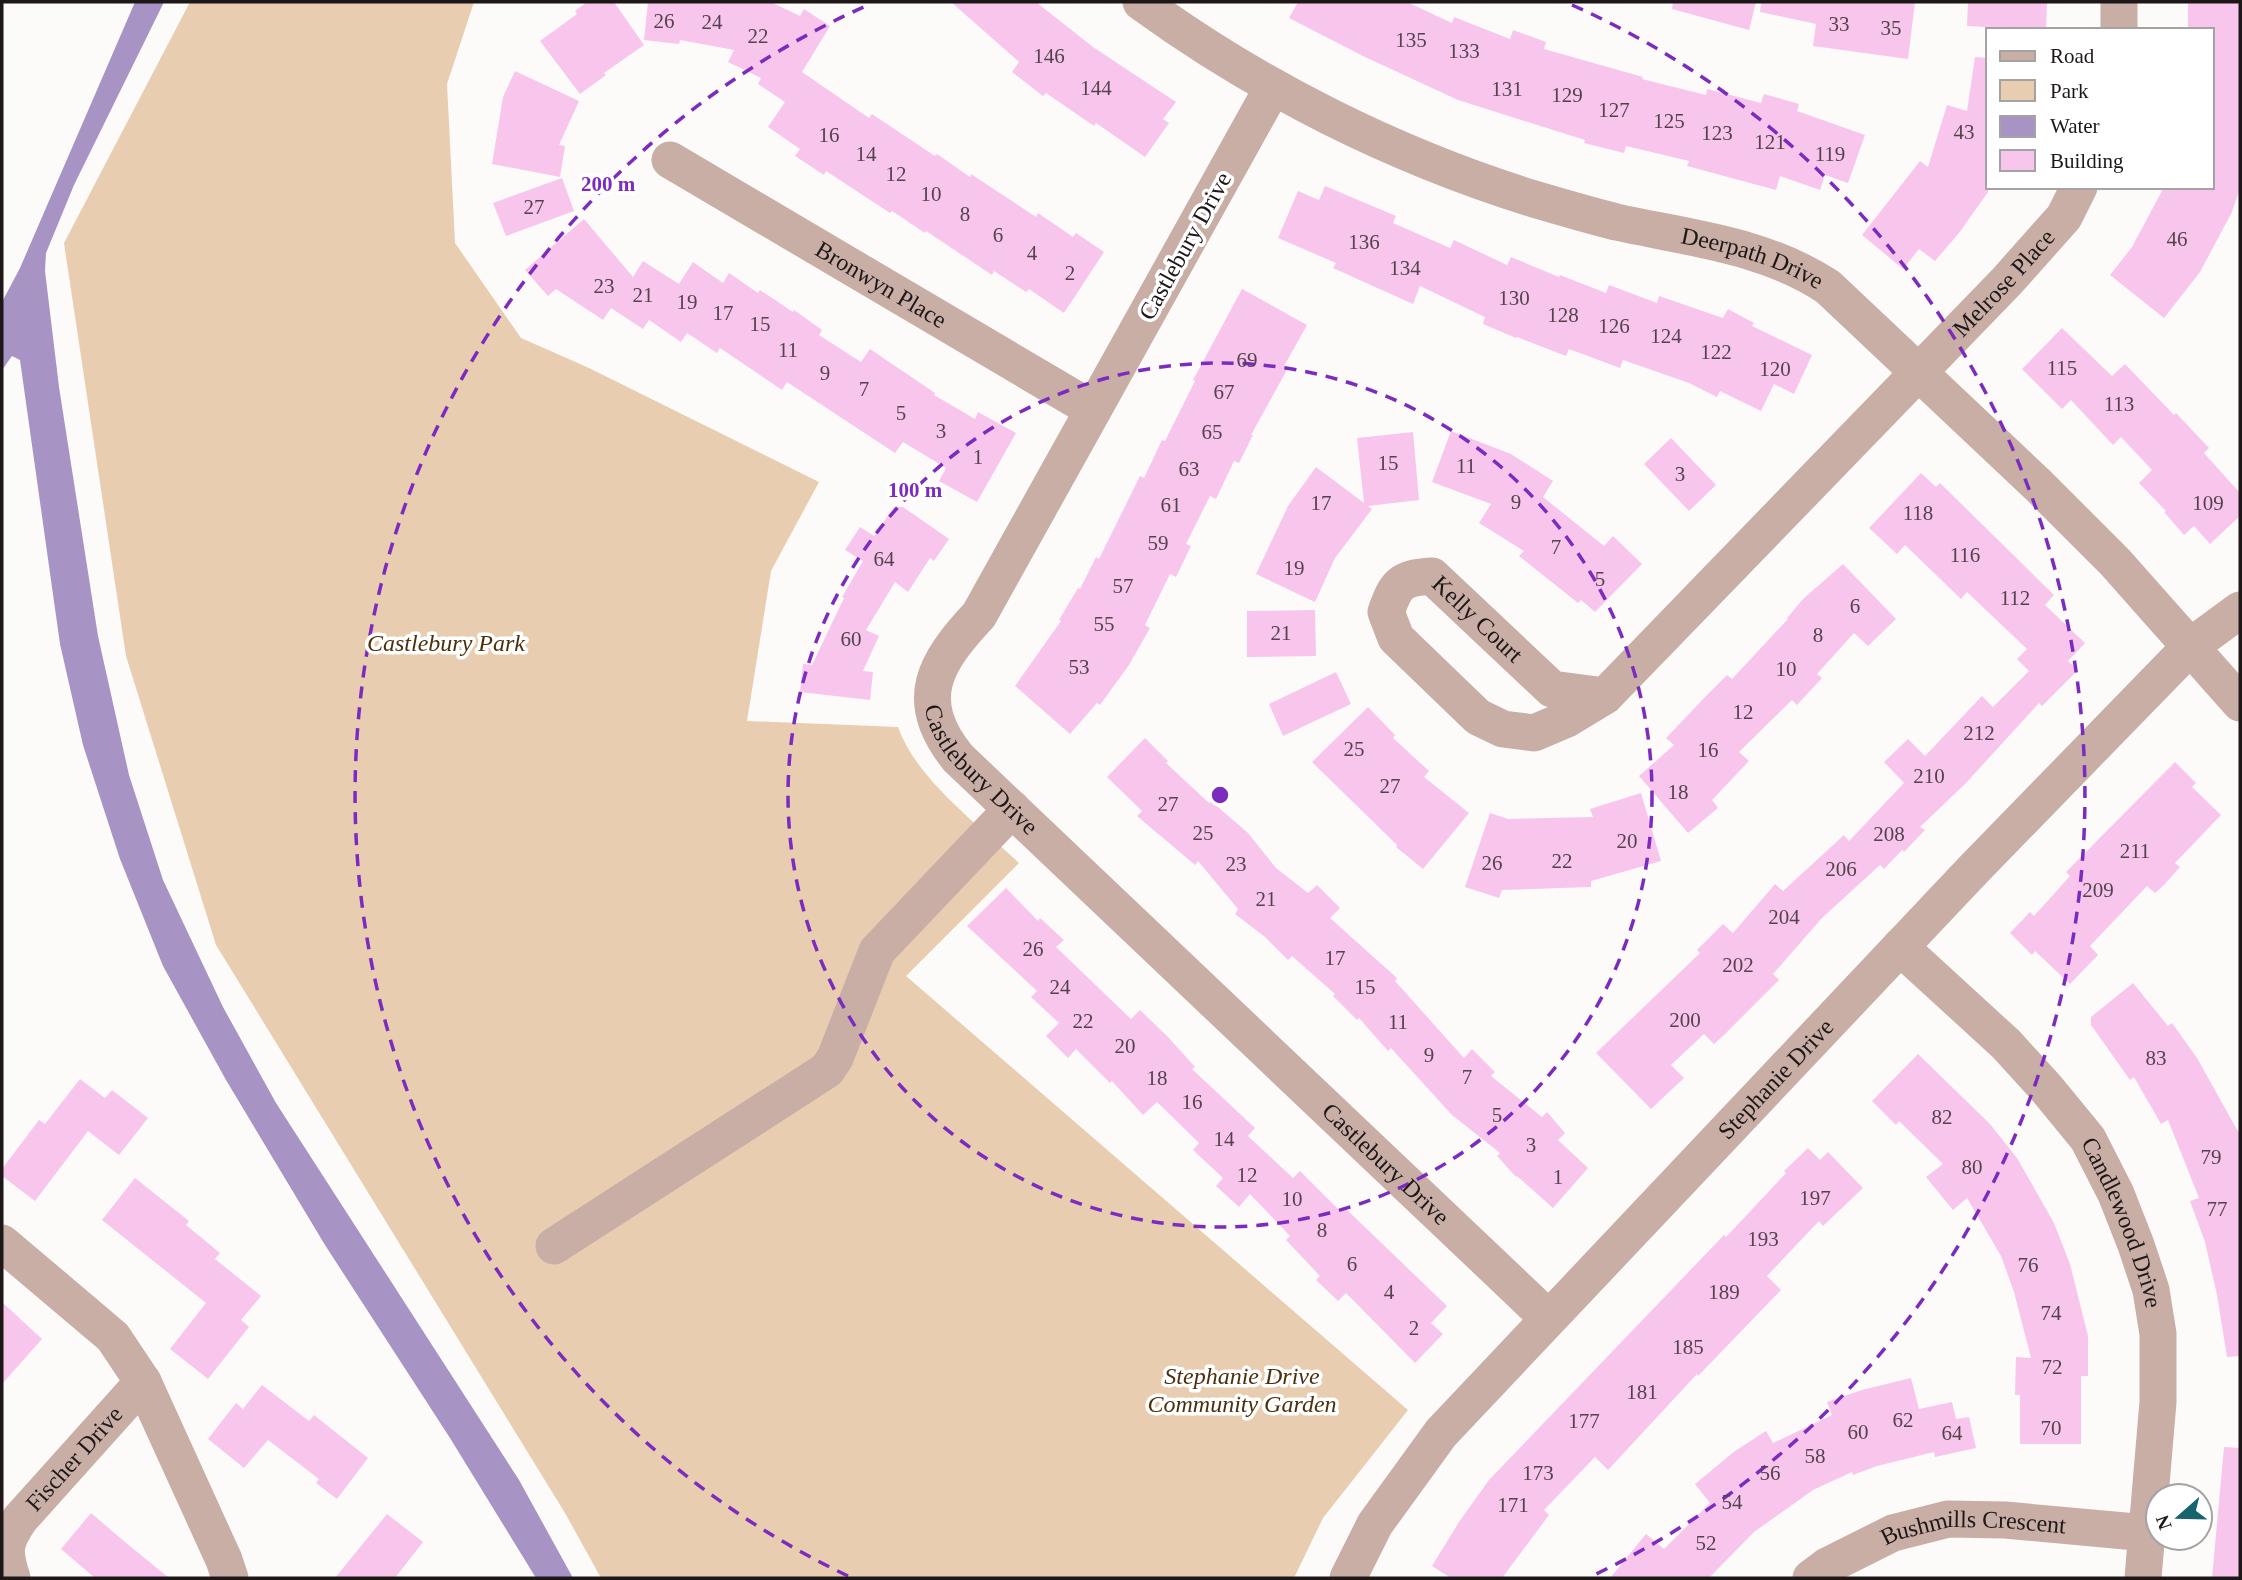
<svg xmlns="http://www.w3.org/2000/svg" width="2242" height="1580" viewBox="0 0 2242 1580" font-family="'Times New Roman',serif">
<rect width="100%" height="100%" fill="#fdfafa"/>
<!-- green -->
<path fill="#e8cdb0" d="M 190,2 L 474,2 L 447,84 L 455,243 L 521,338 L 589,368 L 819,482 L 771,571 L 747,721 L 898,727 C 916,779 979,825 1019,863 L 906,976 L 1408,1410 L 1323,1518 L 1294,1578 L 601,1578 L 565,1513 L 216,945 L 126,656 L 64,243 Z"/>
<!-- water -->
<path fill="#a793c4" d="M 135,2 L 164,2 L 74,185 L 46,253 L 45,271 L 59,387 L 98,636 L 129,775 L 163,880 L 223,1007 L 276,1103 L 519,1480 L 573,1578 L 536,1578 L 450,1438 L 325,1245 L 226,1080 L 163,966 L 120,859 L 83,745 L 60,644 L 20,360 L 12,356 L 2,370 L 2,302 L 20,268 Z"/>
<!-- building -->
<path fill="#f8c6ec" d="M 587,2 L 614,2 L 644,45 L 604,73 L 606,75 L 580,94 L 540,41 L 577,14 L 575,11 Z
M 648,2 L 771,2 L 800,16 L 804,9 L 830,26 L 802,72 L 869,118 L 872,114 L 935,156 L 937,154 L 970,177 L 971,174 L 1036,217 L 1038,213 L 1073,237 L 1076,233 L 1104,252 L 1064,313 L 1029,289 L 1026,292 L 994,271 L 992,275 L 926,231 L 925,233 L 892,211 L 890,213 L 826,171 L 824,175 L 795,156 L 800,149 L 768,127 L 785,102 L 758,84 L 761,78 L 728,62 L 734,50 L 680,40 L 679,44 L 644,40 Z
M 951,2 L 1036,2 L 1093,47 L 1176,102 L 1163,119 L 1169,123 L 1145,157 L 1096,123 L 1094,126 L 1046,93 L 1043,96 L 1012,72 L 1019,62 Z
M 1298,2 L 1407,2 L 1452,23 L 1454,17 L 1510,39 L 1513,30 L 1546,42 L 1544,49 L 1643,77 L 1642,79 L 1706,95 L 1707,89 L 1761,103 L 1764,94 L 1799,104 L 1797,111 L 1865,135 L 1848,183 L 1825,175 L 1820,190 L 1780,176 L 1776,190 L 1687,166 L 1689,161 L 1626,146 L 1624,153 L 1584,143 L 1585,140 L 1458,100 L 1365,57 L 1289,18 Z
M 1673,2 L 1756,2 L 1749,30 L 1672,9 Z
M 1761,2 L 1915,2 L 1908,59 L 1813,46 L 1816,24 L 1760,12 Z
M 1968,2 L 2047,2 L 2046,30 L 1967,26 Z
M 2188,2 L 2240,3 L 2240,188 L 2232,212 L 2200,272 L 2164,318 L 2110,275 L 2132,247 L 2164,187 L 2212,187 L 2212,30 L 2188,30 Z
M 1975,57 L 1988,58 L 1988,192 L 1959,233 L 1935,261 L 1919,249 L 1903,269 L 1862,235 L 1920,161 L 1928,167 L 1947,105 L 1967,111 Z
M 515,71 L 579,101 L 559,145 L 565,146 L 560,177 L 492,164 L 503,97 Z
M 562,178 L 574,211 L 506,236 L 493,203 Z
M 1325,186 L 1396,216 L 1393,223 L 1450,248 L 1454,240 L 1507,265 L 1511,257 L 1559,277 L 1560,275 L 1606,293 L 1609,285 L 1657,303 L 1659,296 L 1723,318 L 1728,309 L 1754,323 L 1752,326 L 1812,355 L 1794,394 L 1774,384 L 1761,411 L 1720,391 L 1717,397 L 1689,383 L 1623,360 L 1620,368 L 1569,349 L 1566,356 L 1517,337 L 1516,338 L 1483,324 L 1485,317 L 1420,286 L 1413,304 L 1333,268 L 1336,263 L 1278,238 L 1298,191 L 1319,200 Z
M 584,219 L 633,277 L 643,261 L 679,284 L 693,262 L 723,283 L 729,273 L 758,293 L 760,290 L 793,312 L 794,310 L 822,330 L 819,335 L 861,362 L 870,349 L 935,393 L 934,395 L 975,419 L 978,412 L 1016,433 L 977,502 L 939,481 L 946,468 L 903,442 L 895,453 L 787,382 L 782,390 L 720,348 L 717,353 L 687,333 L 681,342 L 649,320 L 643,329 L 611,308 L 603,320 L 556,289 L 548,296 L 525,270 Z
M 1242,289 L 1307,325 L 1284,366 L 1288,368 L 1251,435 L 1253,435 L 1239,463 L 1234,461 L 1216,499 L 1210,496 L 1186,544 L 1191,546 L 1176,577 L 1170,574 L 1145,625 L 1150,628 L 1129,665 L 1100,705 L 1097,703 L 1070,734 L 1015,686 L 1061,621 L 1059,620 L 1078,588 L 1080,589 L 1096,557 L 1099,559 L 1140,476 L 1144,478 L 1162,440 L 1165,441 L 1195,381 L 1193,380 Z
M 2062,328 L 2112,376 L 2125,364 L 2174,415 L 2176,413 L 2209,448 L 2204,453 L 2240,493 L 2240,516 L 2210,544 L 2194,526 L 2184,535 L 2164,512 L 2166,511 L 2139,483 L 2152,470 L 2121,437 L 2113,445 L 2071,400 L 2062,409 L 2022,369 Z
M 1451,431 L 1511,454 L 1553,481 L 1543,497 L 1604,546 L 1613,536 L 1642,564 L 1595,612 L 1581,600 L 1578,603 L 1519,556 L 1524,551 L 1479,523 L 1491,504 L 1432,482 Z
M 1413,432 L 1419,500 L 1368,506 L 1372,509 L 1335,558 L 1315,602 L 1256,574 L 1288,506 L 1316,467 L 1364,503 L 1357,438 Z
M 1671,438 L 1716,485 L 1689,511 L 1644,464 Z
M 1921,473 L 1936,487 L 1940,483 L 2054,595 L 2045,605 L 2085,643 L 2068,661 L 2078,670 L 2042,706 L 2039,703 L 1966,783 L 1920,827 L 1925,830 L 1904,852 L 1902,850 L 1884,869 L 1880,865 L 1822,918 L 1773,974 L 1779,980 L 1724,1035 L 1714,1044 L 1704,1034 L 1671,1065 L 1684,1078 L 1651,1109 L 1596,1053 L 1700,953 L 1697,950 L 1723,924 L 1733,933 L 1775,884 L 1783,891 L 1844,835 L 1849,841 L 1904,783 L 1884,762 L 1908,739 L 1925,756 L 1982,696 L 1993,707 L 2029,671 L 2017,659 L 2027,649 L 1967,592 L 1961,599 L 1905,545 L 1897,554 L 1869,528 Z
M 894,507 L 903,507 L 949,539 L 934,561 L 930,558 L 908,592 L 895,582 L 866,630 L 879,636 L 863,671 L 873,672 L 870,700 L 800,692 L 803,664 L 812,665 L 844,598 L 842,597 L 863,561 L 845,550 L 860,527 L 874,536 Z
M 1843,564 L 1896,619 L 1868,646 L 1854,633 L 1817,674 L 1822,678 L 1797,705 L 1792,700 L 1739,752 L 1749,761 L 1712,800 L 1718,808 L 1688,833 L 1639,776 L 1674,745 L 1666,738 L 1707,695 L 1727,675 L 1732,679 L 1788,619 L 1787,618 L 1803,599 Z
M 1315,610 L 1316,656 L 1247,657 L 1247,611 Z
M 1336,672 L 1351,704 L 1283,736 L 1269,704 Z
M 1368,707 L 1395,735 L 1393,738 L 1429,771 L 1424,777 L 1469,813 L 1423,869 L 1396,847 L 1397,845 L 1312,762 Z
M 1145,738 L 1168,761 L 1166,763 L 1209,803 L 1211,801 L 1248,833 L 1276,868 L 1308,893 L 1317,885 L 1340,908 L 1330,918 L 1397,978 L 1395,981 L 1464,1058 L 1472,1049 L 1495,1072 L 1491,1076 L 1542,1117 L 1547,1112 L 1565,1133 L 1558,1140 L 1588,1168 L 1553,1208 L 1517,1176 L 1516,1177 L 1497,1156 L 1500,1153 L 1452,1115 L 1391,1048 L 1388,1051 L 1359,1018 L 1357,1020 L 1333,996 L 1335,994 L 1292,956 L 1288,960 L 1265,937 L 1235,914 L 1238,909 L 1198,861 L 1195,865 L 1137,816 L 1142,811 L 1107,777 Z
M 2175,762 L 2196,783 L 2192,787 L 2221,815 L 2175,863 L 2180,867 L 2164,885 L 2155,893 L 2147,886 L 2090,946 L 2098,955 L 2070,984 L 2035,951 L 2032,955 L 2010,933 L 2030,912 L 2034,916 L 2070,876 L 2066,872 Z
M 1641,793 L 1661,861 L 1591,881 L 1591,887 L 1502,890 L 1499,898 L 1465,887 L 1490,813 L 1508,819 L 1593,817 L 1590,809 Z
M 1006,888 L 1038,921 L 1040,918 L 1064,940 L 1056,947 L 1131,1019 L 1140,1010 L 1168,1037 L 1195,1067 L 1192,1069 L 1255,1128 L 1248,1136 L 1293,1178 L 1300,1171 L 1340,1211 L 1344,1207 L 1447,1306 L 1431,1323 L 1443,1334 L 1415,1363 L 1346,1293 L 1338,1301 L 1316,1280 L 1320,1276 L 1286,1240 L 1290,1236 L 1250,1194 L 1239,1207 L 1216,1186 L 1223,1178 L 1193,1150 L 1199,1143 L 1157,1102 L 1143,1115 L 1112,1081 L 1110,1083 L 1076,1049 L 1068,1058 L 1046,1036 L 1059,1023 L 1031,997 L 1037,991 L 967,926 Z
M 2133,983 L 2168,1026 L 2172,1023 L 2197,1058 L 2240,1135 L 2240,1356 L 2227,1357 L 2217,1295 L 2205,1242 L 2190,1201 L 2199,1198 L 2168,1120 L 2161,1124 L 2134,1077 L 2130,1080 L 2091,1025 L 2091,1017 Z
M 1918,1054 L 1990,1124 L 2017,1158 L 2054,1223 L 2070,1264 L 2088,1336 L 2088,1376 L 2081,1376 L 2081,1444 L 2020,1444 L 2020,1395 L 2015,1395 L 2016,1357 L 2031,1358 L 2014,1292 L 2001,1256 L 1967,1198 L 1953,1210 L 1926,1177 L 1943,1164 L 1899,1121 L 1896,1125 L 1872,1101 Z
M 80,1079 L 105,1098 L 112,1090 L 148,1118 L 119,1155 L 88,1131 L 35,1201 L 2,1176 L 2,1169 L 39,1120 L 45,1124 Z
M 1808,1148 L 1820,1160 L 1828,1152 L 1863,1188 L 1823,1226 L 1819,1221 L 1767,1276 L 1781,1290 L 1698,1376 L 1697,1374 L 1608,1470 L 1595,1457 L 1569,1484 L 1544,1510 L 1549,1515 L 1502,1578 L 1451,1578 L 1432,1566 L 1459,1522 L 1489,1480 L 1724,1235 L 1726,1237 L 1786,1173 L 1784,1171 Z
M 135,1178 L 189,1221 L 186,1225 L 220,1253 L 215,1259 L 261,1296 L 241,1320 L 249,1327 L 208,1379 L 170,1349 L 206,1303 L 102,1220 Z
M 2,1302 L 42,1339 L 2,1384 Z
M 1911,1378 L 1919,1409 L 1952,1402 L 1956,1419 L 1969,1417 L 1976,1448 L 1935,1457 L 1934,1452 L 1877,1466 L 1853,1475 L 1852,1472 L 1813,1490 L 1754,1532 L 1709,1578 L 1610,1578 L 1646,1534 L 1664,1549 L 1710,1503 L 1695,1484 L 1735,1451 L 1766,1431 L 1773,1443 L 1832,1415 L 1827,1402 L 1862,1390 Z
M 262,1385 L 309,1421 L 314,1415 L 368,1458 L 337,1499 L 316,1483 L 319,1479 L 268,1440 L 244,1468 L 208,1439 L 236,1403 L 243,1409 Z
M 2224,1447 L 2240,1448 L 2240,1578 L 2212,1578 Z
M 91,1513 L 125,1542 L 169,1578 L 95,1578 L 61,1549 Z
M 387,1514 L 423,1542 L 395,1578 L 335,1578 Z"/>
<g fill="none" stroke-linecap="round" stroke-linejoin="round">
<!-- minor -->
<g stroke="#c9aea6" stroke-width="37">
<path id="s1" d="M 1141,2 C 1259,88 1395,156 1534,199 C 1561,207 1589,215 1616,222 C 1689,238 1765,245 1828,287 L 2038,485 L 2115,562 L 2240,703"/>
<path d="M 2119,2 L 2119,30"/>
<path id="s2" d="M 1273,87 L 979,615 C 935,662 911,700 958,758 L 1548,1318"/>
<path id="s3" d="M 670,160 L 1092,409"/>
<path id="s4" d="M 1605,696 L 1567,719 L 1534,733 L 1503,729 L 1478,717 L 1396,638 L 1386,612 C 1396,584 1400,578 1432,576 L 1552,689 L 1605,696 L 2007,281 L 2064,217 L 2079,187"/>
<path id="s5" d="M 1900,947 L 2006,1044 L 2047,1089 L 2088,1139 L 2116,1194 L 2136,1245 L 2151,1290 L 2158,1334 L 2158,1402 L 2143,1578"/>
<path d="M 2,1243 L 113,1337 L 143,1382 L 224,1560 L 230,1578"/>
<path d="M 554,1246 L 827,1070 L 835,1058 L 877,951 L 1012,809"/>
<path id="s6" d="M 12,1578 C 3,1550 4,1543 20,1519 L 143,1382"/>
<path id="s7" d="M 1348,1578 L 1375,1524 L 1441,1433 L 1973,870 L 2191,646 L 2240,610"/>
<path id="s8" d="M 1811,1578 L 1827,1566 L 1893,1533 L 1948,1519 L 2005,1520 L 2147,1533"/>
</g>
</g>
<!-- distance rings -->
<g fill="none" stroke="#7b2cbf" stroke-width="3.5" stroke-dasharray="12 9">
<circle cx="1220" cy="795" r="432"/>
<path d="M848 1576A865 865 0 0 1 868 5M1572 5A865 865 0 0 1 1592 1576"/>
</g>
<g text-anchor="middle" stroke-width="7" stroke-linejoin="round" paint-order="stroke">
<!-- number labels -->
<g font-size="21" fill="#54434d">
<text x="664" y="28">26</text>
<text x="712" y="29">24</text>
<text x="1839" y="31">33</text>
<text x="1891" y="35">35</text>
<text x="758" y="43">22</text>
<text x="1411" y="47">135</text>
<text x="1464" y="58">133</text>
<text x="1049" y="63">146</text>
<text x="1096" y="95">144</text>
<text x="1507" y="96">131</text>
<text x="1567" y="102">129</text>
<text x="1614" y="117">127</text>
<text x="1669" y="128">125</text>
<text x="1964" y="139">43</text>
<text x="1717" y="140">123</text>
<text x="829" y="142">16</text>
<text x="1770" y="149">121</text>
<text x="866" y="161">14</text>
<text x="1830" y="161">119</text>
<text x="896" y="181">12</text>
<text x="931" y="201">10</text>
<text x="534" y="214">27</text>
<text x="965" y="221">8</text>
<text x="998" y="242">6</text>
<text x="2177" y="246">46</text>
<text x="1364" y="249">136</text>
<text x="1032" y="260">4</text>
<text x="1405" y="275">134</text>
<text x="1070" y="280">2</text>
<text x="604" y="293">23</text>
<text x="643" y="302">21</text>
<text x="1514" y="305">130</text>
<text x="687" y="309">19</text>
<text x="723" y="320">17</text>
<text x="1563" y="322">128</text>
<text x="760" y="331">15</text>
<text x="1614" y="333">126</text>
<text x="1666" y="343">124</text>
<text x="788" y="357">11</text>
<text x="1716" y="359">122</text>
<text x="1247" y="367">69</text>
<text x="2062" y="375">115</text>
<text x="1775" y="376">120</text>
<text x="825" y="380">9</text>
<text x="864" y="396">7</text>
<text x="1224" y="399">67</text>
<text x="2119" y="411">113</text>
<text x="901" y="420">5</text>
<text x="941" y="438">3</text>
<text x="1212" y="439">65</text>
<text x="978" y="464">1</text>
<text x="1388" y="470">15</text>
<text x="1466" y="473">11</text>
<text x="1189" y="476">63</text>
<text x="1680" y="481">3</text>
<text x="1516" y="509">9</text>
<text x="1321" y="510">17</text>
<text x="2208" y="510">109</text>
<text x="1171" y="512">61</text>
<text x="1918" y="520">118</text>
<text x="1158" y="550">59</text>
<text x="1556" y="554">7</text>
<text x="1965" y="562">116</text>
<text x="884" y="566">64</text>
<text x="1294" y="575">19</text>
<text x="1600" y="586">5</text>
<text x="1123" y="593">57</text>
<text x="2015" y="605">112</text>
<text x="1855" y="613">6</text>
<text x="1104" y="631">55</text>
<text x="1281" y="640">21</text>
<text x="1818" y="642">8</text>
<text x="851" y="646">60</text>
<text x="1079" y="674">53</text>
<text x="1786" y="676">10</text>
<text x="1743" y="719">12</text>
<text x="1979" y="740">212</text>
<text x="1354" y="756">25</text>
<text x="1708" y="757">16</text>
<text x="1929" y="783">210</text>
<text x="1390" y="793">27</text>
<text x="1678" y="799">18</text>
<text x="1168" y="811">27</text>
<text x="1203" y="840">25</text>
<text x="1889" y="841">208</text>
<text x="1627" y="848">20</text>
<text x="2135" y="858">211</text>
<text x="1562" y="868">22</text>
<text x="1492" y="870">26</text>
<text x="1236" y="871">23</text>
<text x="1841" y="876">206</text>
<text x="2098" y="897">209</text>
<text x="1266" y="906">21</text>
<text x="1784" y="924">204</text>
<text x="1033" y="956">26</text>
<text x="1335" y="965">17</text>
<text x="1738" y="972">202</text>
<text x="1060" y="994">24</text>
<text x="1365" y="994">15</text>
<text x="1685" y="1027">200</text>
<text x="1083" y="1028">22</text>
<text x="1398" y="1029">11</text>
<text x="1125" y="1053">20</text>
<text x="1429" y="1062">9</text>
<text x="2156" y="1065">83</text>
<text x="1467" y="1084">7</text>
<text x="1157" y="1085">18</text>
<text x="1192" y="1109">16</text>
<text x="1497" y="1122">5</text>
<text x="1942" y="1124">82</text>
<text x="1224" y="1146">14</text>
<text x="1531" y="1152">3</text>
<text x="2211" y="1164">79</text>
<text x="1972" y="1174">80</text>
<text x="1247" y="1182">12</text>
<text x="1558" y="1184">1</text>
<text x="1815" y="1205">197</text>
<text x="1292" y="1206">10</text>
<text x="2217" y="1216">77</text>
<text x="1322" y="1237">8</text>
<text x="1763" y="1246">193</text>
<text x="1352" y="1271">6</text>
<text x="2028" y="1272">76</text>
<text x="1389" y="1299">4</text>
<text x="1724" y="1299">189</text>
<text x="2051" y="1320">74</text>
<text x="1414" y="1335">2</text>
<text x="1688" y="1354">185</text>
<text x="2052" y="1374">72</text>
<text x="1642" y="1399">181</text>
<text x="1903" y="1427">62</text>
<text x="1584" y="1428">177</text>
<text x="2051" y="1435">70</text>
<text x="1858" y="1439">60</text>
<text x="1952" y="1440">64</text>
<text x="1815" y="1463">58</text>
<text x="1538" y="1480">173</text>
<text x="1770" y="1480">56</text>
<text x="1732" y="1509">54</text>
<text x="1513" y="1512">171</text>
<text x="1706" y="1550">52</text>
</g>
<!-- street labels -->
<g font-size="24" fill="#1d1718" stroke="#fff">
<text transform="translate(1185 246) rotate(-61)" y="8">Castlebury Drive</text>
<text dy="8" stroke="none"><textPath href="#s1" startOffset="668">Deerpath Drive</textPath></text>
<text dy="8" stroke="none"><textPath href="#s4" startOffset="1138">Melrose Place</textPath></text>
<text dy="8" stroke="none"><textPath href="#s3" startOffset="245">Bronwyn Place</textPath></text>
<text dy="8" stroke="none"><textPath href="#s4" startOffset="408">Kelly Court</textPath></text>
<text dy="8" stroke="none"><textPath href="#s2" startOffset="791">Castlebury Drive</textPath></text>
<text dy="8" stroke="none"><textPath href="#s7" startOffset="660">Stephanie Drive</textPath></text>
<text dy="8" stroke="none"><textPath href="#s2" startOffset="1358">Castlebury Drive</textPath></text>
<text dy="8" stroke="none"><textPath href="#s5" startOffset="360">Candlewood Drive</textPath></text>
<text dy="8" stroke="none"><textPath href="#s6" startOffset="144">Fischer Drive</textPath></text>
<text dy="8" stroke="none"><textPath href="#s8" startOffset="175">Bushmills Crescent</textPath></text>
</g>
<!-- park labels -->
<g font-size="24" font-style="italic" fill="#4a300c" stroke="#fff">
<text x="446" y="651">Castlebury Park</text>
<text x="1242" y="1384">Stephanie Drive<tspan x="1242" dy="28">Community Garden</tspan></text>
</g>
</g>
<circle cx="1220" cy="795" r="10" fill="#7b2cbf" stroke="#fff" stroke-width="3.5"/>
<g font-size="21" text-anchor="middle" font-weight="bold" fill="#7b2cbf" stroke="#fff" stroke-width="7" stroke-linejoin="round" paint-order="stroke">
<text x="608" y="191">200 m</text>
<text x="915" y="497">100 m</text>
</g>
<!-- border -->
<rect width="2242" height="1580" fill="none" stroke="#1d1718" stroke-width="7"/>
<!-- legend -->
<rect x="1986" y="28" width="228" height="161" fill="#ffffff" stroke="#a5a2a3" stroke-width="2"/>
<rect x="2000" y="51" width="35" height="10" fill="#c9aea6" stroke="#a5a2a3" stroke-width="2"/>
<text x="2050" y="63" font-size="21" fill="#1d1718">Road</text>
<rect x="2000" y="80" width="35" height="21" fill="#e8cdb0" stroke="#a5a2a3" stroke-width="2"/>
<text x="2050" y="98" font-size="21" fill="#1d1718">Park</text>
<rect x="2000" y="116" width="35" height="21" fill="#a793c4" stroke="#a5a2a3" stroke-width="2"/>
<text x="2050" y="133" font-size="21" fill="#1d1718">Water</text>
<rect x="2000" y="150" width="35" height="21" fill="#f8c6ec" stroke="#a5a2a3" stroke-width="2"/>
<text x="2050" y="168" font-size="21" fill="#1d1718">Building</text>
<!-- north arrow -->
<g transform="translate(2179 1517) rotate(250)"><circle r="33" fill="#ffffff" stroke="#a5a2a3" stroke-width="2"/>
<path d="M0-5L12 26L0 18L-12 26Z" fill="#18646e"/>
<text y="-10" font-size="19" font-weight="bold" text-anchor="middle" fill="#1d1718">N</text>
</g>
</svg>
